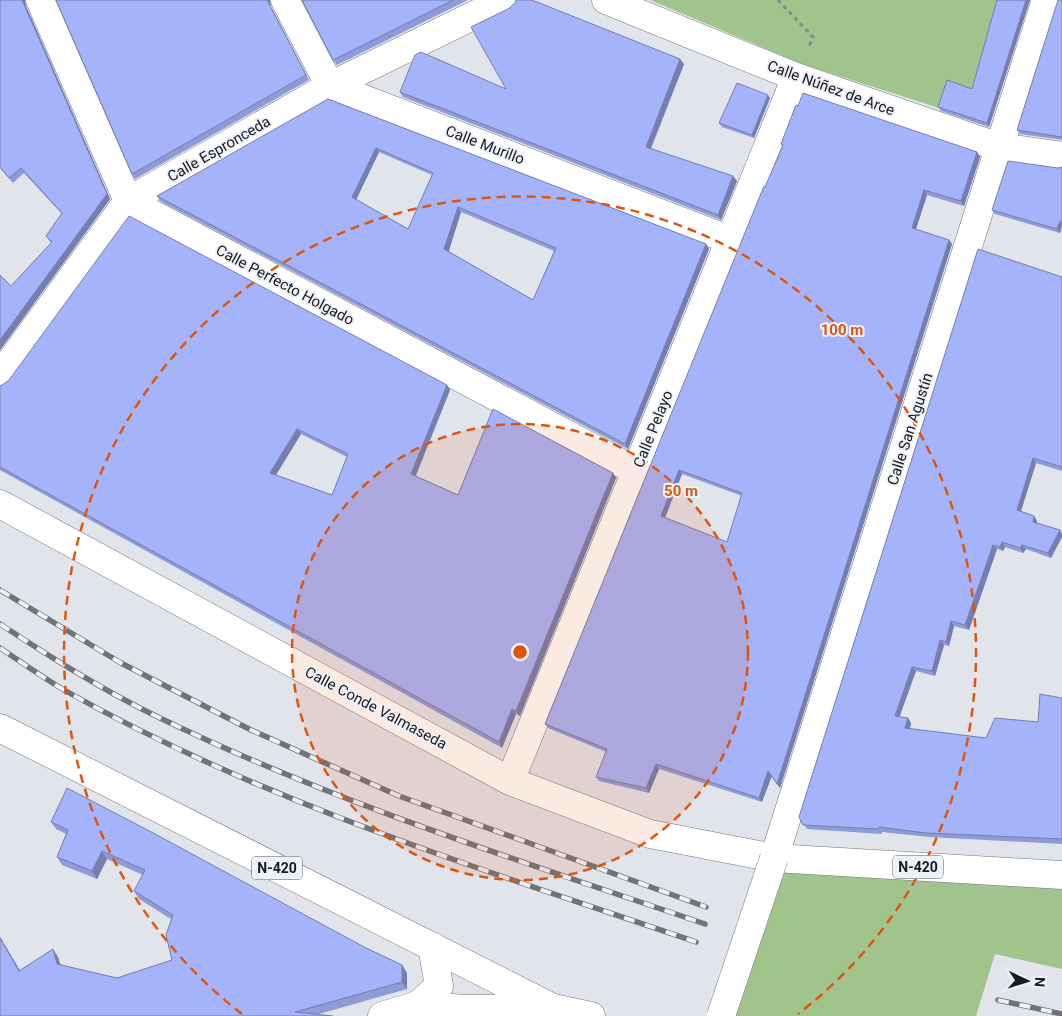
<svg xmlns="http://www.w3.org/2000/svg" width="1062" height="1016" viewBox="0 0 1062 1016" font-family="Roboto,sans-serif">
<rect width="100%" height="100%" fill="#e2e4ec"/>
<!-- green -->
<path fill="#a1c48d" d="M 650,0 L 1000,0 L 975,92 L 942,109 L 802,64 Z
M 774,858 L 1062,875 L 1062,969 L 995,954 L 976,1016 L 721,1016 Z"/>
<g fill="none" stroke-linecap="round" stroke-linejoin="round">
<!-- minor casing -->
<g stroke="#73757d" stroke-width="29">
<path id="minor" d="M 40,0 L 128,201 L 636,471
M 285,0 L 330,86 L 730,240
M 606,0 L 796,77 L 999,147 L 1062,156
M 0,376 L 128,201 L 330,86 L 505,0
M 0,504 L 510,781 L 650,834 L 774,858 L 1046,0
M 510,781 L 796,77
M 418,1005 L 439,986 L 432,946
M 382,1016 L 418,1005 L 464,1009 L 553,1008"/>
</g>
<!-- highway casing -->
<g stroke="#73757d" stroke-width="29">
<path id="highway" d="M 0,728 L 553,1008 L 591,1016
M 774,858 L 1062,875"/>
</g>
<!-- path -->
<path stroke="#87888e" stroke-width="3" stroke-dasharray="4 4" stroke-linecap="butt" d="M 778,0 L 813,37 L 808,49"/>
<!-- minor -->
<use href="#minor" stroke="#fff" stroke-width="28"/>
<!-- highway -->
<use href="#highway" stroke="#fff" stroke-width="28"/>
<!-- rail casing -->
<g stroke="#727378" stroke-width="5.5">
<path id="rail" d="M 0,590 L 121,663 L 251,730 L 399,796 L 706,907
M 0,624 C 52,658 104,691 160,718 C 335,803 521,861 705,924
M 0,648 C 21,662 42,677 64,690 C 262,802 482,869 696,942
M 998,1000 L 1062,1014"/>
</g>
<!-- rail -->
<use href="#rail" stroke="#eff1f9" stroke-width="4" stroke-dasharray="11" stroke-linecap="butt"/>
<!-- highway-bridge casing -->
<g stroke="#73757d" stroke-width="29" stroke-linecap="butt">
<path id="highway-bridge" d="M 721,1016 L 774,858"/>
</g>
<!-- highway-bridge -->
<use href="#highway-bridge" stroke="#fff" stroke-width="28"/>
</g>
<!-- wall -->
<path fill="#8e9bd7" fill-rule="evenodd" d="M 0,0 L 26,6 L 110,199 L 0,350 L 0,275 L 11,286 L 51,243 L 46,236 L 62,214 L 24,173 L 13,183 L 0,168 Z
M 302,0 L 468,0 L 337,65 L 333,60 Z
M 997,0 L 1030,0 L 989,127 L 941,111 L 938,107 L 972,89 Z
M 1062,0 L 1062,140 L 1020,134 L 1017,130 Z
M 515,3 L 684,64 L 651,149 L 737,181 L 721,220 L 403,97 L 400,92 L 506,89 L 508,9 Z
M 271,7 L 309,80 L 135,179 L 132,174 Z
M 770,98 L 754,138 L 722,127 L 719,123 Z
M 328,99 L 706,244 L 709,249 L 628,449 L 160,201 L 157,196 ZM 379,152 L 432,175 L 408,229 L 356,200 ZM 461,212 L 554,251 L 533,300 L 448,251 Z
M 781,144 L 977,152 L 980,157 L 964,206 L 927,195 L 916,229 L 949,240 L 952,244 L 780,788 L 771,776 L 762,802 L 659,769 L 649,793 L 599,781 L 596,777 L 606,752 L 548,728 L 545,724 L 782,146 ZM 682,474 L 742,496 L 727,542 L 665,518 Z
M 1062,167 L 1062,226 L 1060,233 L 995,214 L 992,210 L 1058,168 Z
M 1062,277 L 1062,471 L 1036,463 L 1021,511 L 1034,516 L 1037,521 L 1037,523 L 1060,530 L 1062,534 L 1062,537 L 1051,558 L 1026,549 L 1023,553 L 1005,547 L 1003,551 L 997,549 L 969,630 L 954,626 L 949,646 L 944,645 L 935,676 L 916,671 L 899,717 L 908,718 L 911,723 L 910,729 L 986,738 L 1038,722 L 1062,698 L 1062,844 L 929,837 L 882,832 L 882,834 L 807,829 L 799,817 Z
M 447,385 L 450,390 L 416,476 L 458,495 L 616,478 L 520,716 L 516,714 L 502,748 L 0,470 L 0,386 ZM 301,434 L 347,457 L 332,495 L 276,475 Z
M 51,822 L 366,948 L 402,965 L 407,973 L 407,989 L 319,1014 L 0,1016 L 0,937 L 20,971 L 58,957 L 60,965 L 117,978 L 172,960 L 171,919 L 139,899 L 134,891 L 143,875 L 107,859 L 97,879 L 62,865 L 57,857 L 66,834 L 56,829 Z"/>
<!-- shaded-wall -->
<path fill="#747eaf" d="M 22,0 L 25,0 L 26,6 L 110,199 L 0,350 L 0,340 L 107,194 Z
M 267,0 L 270,0 L 271,7 L 309,80 L 306,75 Z
M 1026,0 L 1030,0 L 989,127 L 987,123 Z
M 680,59 L 684,64 L 649,152 L 646,147 Z
M 768,95 L 770,98 L 754,138 L 752,135 Z
M 376,148 L 379,152 L 355,202 L 352,197 Z
M 977,152 L 980,157 L 964,206 L 961,201 Z
M 733,176 L 737,181 L 721,220 L 718,215 Z
M 924,190 L 927,195 L 915,232 L 912,228 Z
M 458,207 L 461,212 L 448,254 L 444,249 Z
M 1060,221 L 1062,224 L 1060,233 L 1057,229 Z
M 949,240 L 952,244 L 780,788 L 777,784 Z
M 706,244 L 709,249 L 628,449 L 625,444 Z
M 447,385 L 450,390 L 414,479 L 411,474 Z
M 297,429 L 301,434 L 274,478 L 270,473 Z
M 1033,458 L 1036,463 L 1020,514 L 1017,510 Z
M 679,470 L 682,474 L 664,520 L 661,516 Z
M 613,473 L 616,478 L 520,716 L 516,711 Z
M 1034,516 L 1037,521 L 1036,526 L 1033,522 Z
M 1060,530 L 1062,534 L 1062,537 L 1051,558 L 1048,553 Z
M 1002,542 L 1005,547 L 1003,551 L 1000,547 Z
M 993,545 L 997,549 L 969,630 L 965,625 Z
M 1022,545 L 1026,549 L 1023,553 L 1020,548 Z
M 951,621 L 954,626 L 949,646 L 946,642 Z
M 940,640 L 944,645 L 935,676 L 932,671 Z
M 912,667 L 916,671 L 898,721 L 895,716 Z
M 512,709 L 516,714 L 502,748 L 499,742 Z
M 908,718 L 911,723 L 908,733 L 905,728 Z
M 656,764 L 659,769 L 649,793 L 646,788 Z
M 768,771 L 772,776 L 762,802 L 759,798 Z
M 102,851 L 107,859 L 97,879 L 92,871 Z
M 0,937 L 25,979 L 19,971 L 0,938 Z
M 53,949 L 58,957 L 63,972 L 57,964 Z
M 402,965 L 407,973 L 407,989 L 402,982 Z"/>
<!-- building -->
<path fill="#a5b4fa" stroke="#747eaf" fill-rule="evenodd" d="M 0,0 L 22,0 L 107,194 L 0,340 L 0,275 L 11,286 L 52,242 L 46,236 L 62,213 L 21,168 L 9,178 L 0,167 Z
M 56,0 L 267,0 L 306,75 L 132,174 Z
M 302,0 L 453,0 L 333,60 Z
M 516,0 L 532,0 L 680,59 L 646,147 L 733,176 L 718,215 L 400,92 L 415,55 L 421,52 L 506,89 L 471,27 L 508,9 L 515,3 Z
M 997,0 L 1026,0 L 987,123 L 938,107 L 947,80 L 972,89 Z
M 1058,0 L 1062,0 L 1062,137 L 1017,130 Z
M 737,83 L 768,95 L 752,135 L 719,123 Z
M 803,93 L 977,152 L 961,201 L 924,190 L 912,228 L 949,240 L 777,784 L 768,771 L 759,798 L 656,764 L 646,788 L 596,777 L 607,749 L 545,724 L 764,186 L 765,187 L 783,145 L 781,144 L 796,105 L 798,106 ZM 679,470 L 742,493 L 727,542 L 661,516 Z
M 328,99 L 706,244 L 625,444 L 157,196 ZM 376,148 L 433,173 L 408,229 L 352,197 ZM 458,207 L 556,248 L 533,300 L 444,249 Z
M 1008,161 L 1058,168 L 1062,167 L 1062,221 L 1060,221 L 1057,229 L 992,210 Z
M 129,216 L 447,385 L 411,474 L 458,495 L 493,409 L 613,473 L 516,711 L 512,709 L 499,742 L 0,467 L 0,386 L 2,385 L 9,380 ZM 297,429 L 348,454 L 332,495 L 270,473 Z
M 978,249 L 1062,277 L 1062,467 L 1033,458 L 1017,510 L 1034,516 L 1033,522 L 1060,530 L 1048,553 L 1022,545 L 1020,548 L 1002,542 L 1000,547 L 993,545 L 965,625 L 951,621 L 946,642 L 940,640 L 932,671 L 912,667 L 895,716 L 908,718 L 905,728 L 986,738 L 995,718 L 1038,722 L 1040,694 L 1062,698 L 1062,839 L 926,833 L 879,827 L 879,829 L 803,825 L 799,817 Z
M 67,788 L 155,834 L 366,948 L 402,965 L 402,982 L 295,1012 L 333,1016 L 0,1016 L 0,938 L 19,971 L 53,949 L 57,964 L 117,978 L 172,960 L 166,935 L 173,915 L 134,891 L 145,870 L 102,851 L 92,871 L 57,857 L 68,830 L 51,822 Z"/>
<!-- distance rings -->
<circle cx="520" cy="652" r="228" fill="#de560d" fill-opacity=".12"/>
<g fill="none" stroke="#de560d" stroke-width="2.5" stroke-dasharray="9 6">
<circle cx="520" cy="652" r="228"/>
<path d="M242 1014A456 456 0 1 1 798 1014"/>
</g>
<g text-anchor="middle" stroke-width="4" stroke-linejoin="round" paint-order="stroke">
<!-- shield labels -->
<g fill="#eff1f9" stroke="#595a5f" stroke-width="1">
<rect x="893" y="855.5" width="50" height="23" rx="4"/>
<rect x="252" y="856.5" width="50" height="23" rx="4"/>
</g>
<g font-size="14" font-weight="bold" fill="#191a1d">
<text x="918" y="872">N-420</text>
<text x="277" y="873">N-420</text>
</g>
<!-- street labels -->
<g font-size="15" fill="#191a1d" stroke="#eff1f9">
<text transform="translate(831 88) rotate(20)" y="5">Calle Núñez de Arce</text>
<text transform="translate(485 145) rotate(21)" y="5">Calle Murillo</text>
<text transform="translate(219 149) rotate(-30)" y="5">Calle Espronceda</text>
<text transform="translate(285 285) rotate(28)" y="5">Calle Perfecto Holgado</text>
<text transform="translate(653 429) rotate(-68)" y="5">Calle Pelayo</text>
<text transform="translate(910 429) rotate(-72)" y="5">Calle San Agustín</text>
<text transform="translate(376 708) rotate(28)" y="5">Calle Conde Valmaseda</text>
</g>
</g>
<circle cx="520" cy="652" r="8" fill="#de560d" stroke="#eff1f9" stroke-width="2.5"/>
<g font-size="15" text-anchor="middle" font-weight="bold" fill="#de560d" stroke="#eff1f9" stroke-width="4" stroke-linejoin="round" paint-order="stroke">
<text x="842" y="335">100 m</text>
<text x="681" y="496">50 m</text>
</g>
<!-- north arrow -->
<g transform="translate(1027 981) rotate(94)" stroke="#eff1f9" stroke-width="4" paint-order="stroke">
<path d="M0-4L9 19L0 12L-9 19Z" fill="#191a1d"/>
<text y="-8" font-size="14" font-weight="bold" text-anchor="middle" fill="#191a1d">N</text>
</g>
</svg>
